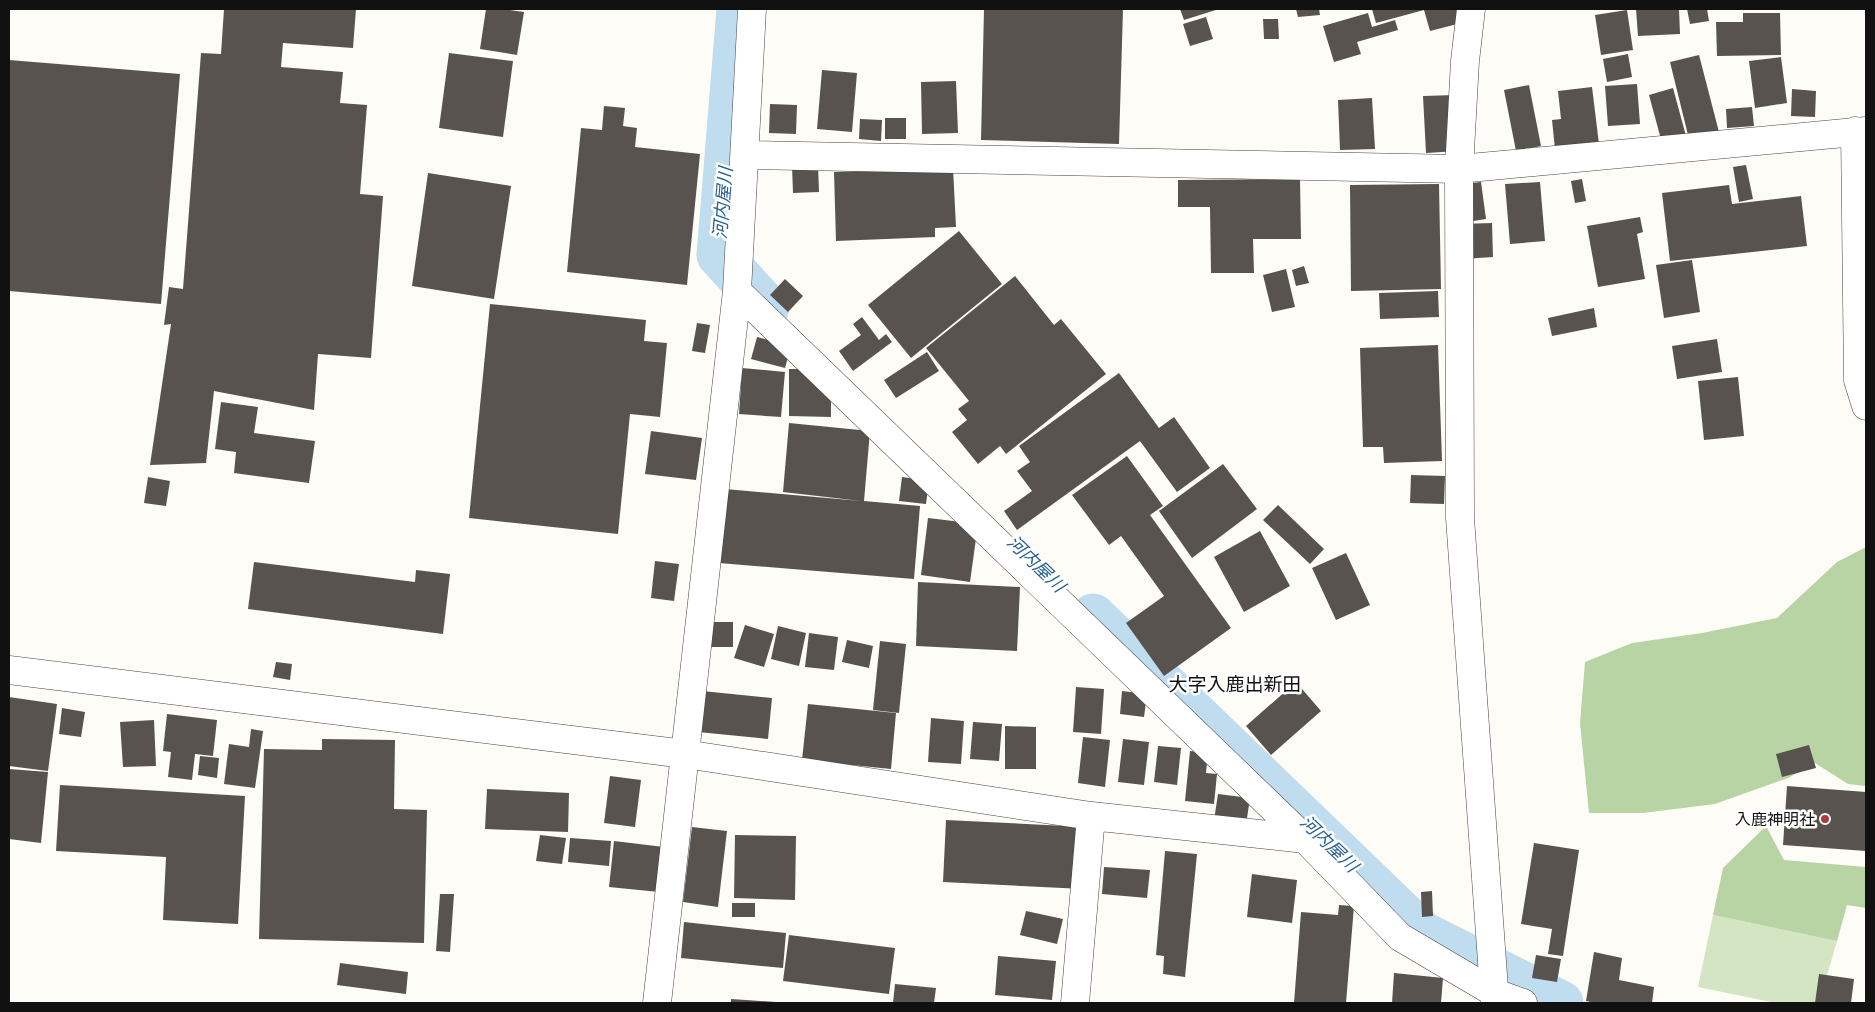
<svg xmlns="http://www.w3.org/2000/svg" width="1875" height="1012" viewBox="0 0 1875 1012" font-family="Bitter,'Noto Sans JP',serif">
<rect width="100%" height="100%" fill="#fefcf6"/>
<!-- green -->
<path fill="#d3e5c2" d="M 1713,915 L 1837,941 L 1819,1003 L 1776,1003 L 1698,987 Z"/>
<!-- forest -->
<path fill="#b8d4a4" d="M 1866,547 L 1866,786 L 1848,784 L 1815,763 L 1788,778 L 1715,804 L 1643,813 L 1589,813 L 1580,723 L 1585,662 L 1632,643 L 1702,633 L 1777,618 L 1837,562 Z
M 1766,826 L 1784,860 L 1866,867 L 1866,908 L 1847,905 L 1837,941 L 1713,915 L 1723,868 Z"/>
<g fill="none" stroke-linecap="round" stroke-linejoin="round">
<!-- river -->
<path stroke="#c0dcef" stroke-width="45" d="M 739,9 L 719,255 L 767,307
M 1093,616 L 1423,934 L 1561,1003"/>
</g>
<!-- building -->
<path fill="#58534e" d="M 224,9 L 356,9 L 353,48 L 283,43 L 281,67 L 343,72 L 340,103 L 367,105 L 360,194 L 383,196 L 371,358 L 318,354 L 314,410 L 214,391 L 206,463 L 150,465 L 171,324 L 164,325 L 169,287 L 183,289 L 201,53 L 221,54 Z
M 486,9 L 503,9 L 524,12 L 517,55 L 480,49 Z
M 984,9 L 1123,9 L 1119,144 L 981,140 Z
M 1180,9 L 1219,9 L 1184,20 Z
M 1296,9 L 1319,9 L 1320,15 L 1298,17 Z
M 1372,9 L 1466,9 L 1469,21 L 1430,31 L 1424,10 L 1376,23 Z
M 1636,9 L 1679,9 L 1680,34 L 1638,36 Z
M 1687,9 L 1707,9 L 1709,21 L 1690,24 Z
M 1627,10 L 1633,50 L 1601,55 L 1595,15 Z
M 1368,13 L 1372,27 L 1395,20 L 1398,30 L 1357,42 L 1361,54 L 1334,62 L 1323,26 Z
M 1743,13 L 1780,13 L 1781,55 L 1717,56 L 1716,22 L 1743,22 Z
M 1206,17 L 1213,39 L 1190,46 L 1183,24 Z
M 1263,19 L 1278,19 L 1279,39 L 1264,39 Z
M 449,53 L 513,61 L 503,137 L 439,128 Z
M 1628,54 L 1632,77 L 1607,82 L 1603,59 Z
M 1699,55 L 1719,132 L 1689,139 L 1670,62 Z
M 1781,57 L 1787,103 L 1755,108 L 1749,61 Z
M 9,60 L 180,74 L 161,304 L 9,291 Z
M 822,70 L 857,73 L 852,132 L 817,129 Z
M 956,81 L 958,133 L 922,134 L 921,82 Z
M 1637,84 L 1640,124 L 1608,126 L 1605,86 Z
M 1529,85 L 1541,146 L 1516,151 L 1504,90 Z
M 1592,87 L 1599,144 L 1555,149 L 1552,120 L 1561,119 L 1558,91 Z
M 1673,88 L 1686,136 L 1662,143 L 1649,95 Z
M 1792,89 L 1816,91 L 1815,117 L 1791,116 Z
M 1455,95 L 1458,151 L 1426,153 L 1423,96 Z
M 1372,98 L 1375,149 L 1340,150 L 1338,100 Z
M 770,104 L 797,105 L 796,134 L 769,133 Z
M 604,106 L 625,108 L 623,126 L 637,128 L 635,147 L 700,154 L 687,285 L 567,272 L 581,128 L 602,130 Z
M 1752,107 L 1754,126 L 1727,128 L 1726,109 Z
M 885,118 L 906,118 L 906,139 L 885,139 Z
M 860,119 L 882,120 L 881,141 L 859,139 Z
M 818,165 L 819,192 L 793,193 L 792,166 Z
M 1746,165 L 1753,199 L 1739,202 L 1733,167 Z
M 953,168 L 956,227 L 935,228 L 935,237 L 836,241 L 834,172 Z
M 428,173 L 511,186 L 494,299 L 412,286 Z
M 1300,179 L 1301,239 L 1253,239 L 1254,273 L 1211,273 L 1210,207 L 1178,207 L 1178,180 Z
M 1582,179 L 1586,201 L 1575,203 L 1571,181 Z
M 1481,182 L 1486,219 L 1467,222 L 1462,184 Z
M 1540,182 L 1545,241 L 1510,244 L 1505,184 Z
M 1439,184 L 1441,289 L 1351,291 L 1350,185 Z
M 1729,185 L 1732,204 L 1801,196 L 1807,246 L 1670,261 L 1662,193 Z
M 1640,217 L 1643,232 L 1637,234 L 1645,279 L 1598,287 L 1587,226 Z
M 1492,223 L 1493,257 L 1463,259 L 1461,224 Z
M 959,231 L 1002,284 L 911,358 L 868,305 Z
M 1692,260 L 1700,312 L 1664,318 L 1656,265 Z
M 1304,266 L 1309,283 L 1296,286 L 1292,270 Z
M 1286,269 L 1295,307 L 1272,312 L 1263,275 Z
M 1015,276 L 1054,325 L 1061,319 L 1106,374 L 1006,454 L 1000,446 L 978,464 L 952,432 L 967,420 L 958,409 L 969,401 L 926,348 Z
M 785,279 L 803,296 L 788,312 L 770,295 Z
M 1438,291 L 1439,317 L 1380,319 L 1379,293 Z
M 490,304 L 646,320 L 644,341 L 667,343 L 660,417 L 630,414 L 618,534 L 469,518 Z
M 1594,308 L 1597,327 L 1552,336 L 1548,318 Z
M 862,317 L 879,340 L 886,334 L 892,342 L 853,371 L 839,351 L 861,335 L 853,324 Z
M 697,323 L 710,325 L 705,353 L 692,351 Z
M 757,337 L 791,346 L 785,368 L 751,359 Z
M 1717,339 L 1722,372 L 1677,379 L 1672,346 Z
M 1438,345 L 1442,461 L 1384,463 L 1383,447 L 1363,447 L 1360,348 Z
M 927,352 L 939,371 L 896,398 L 884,380 Z
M 742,368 L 785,372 L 781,417 L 739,414 Z
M 789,369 L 815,369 L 831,385 L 831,417 L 789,416 Z
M 1119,373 L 1159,428 L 1174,417 L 1210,468 L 1177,492 L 1140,441 L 1017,530 L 1004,511 L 1032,491 L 1017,471 L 1030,462 L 1019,446 Z
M 1738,377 L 1744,436 L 1704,440 L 1698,381 Z
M 221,402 L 258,407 L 254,433 L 315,441 L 309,483 L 234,473 L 236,452 L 215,449 Z
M 789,423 L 870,431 L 864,501 L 920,506 L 914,579 L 719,563 L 725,489 L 861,501 L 783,492 Z
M 651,431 L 702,438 L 696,480 L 645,474 Z
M 1127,456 L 1163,506 L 1150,515 L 1231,628 L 1164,676 L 1126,623 L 1164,596 L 1121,536 L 1109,545 L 1072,495 Z
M 1223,464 L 1257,509 L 1192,558 L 1159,511 Z
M 1411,475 L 1445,476 L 1444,504 L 1410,503 Z
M 148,477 L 170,481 L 166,506 L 144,503 Z
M 902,477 L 929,481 L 926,504 L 899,501 Z
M 1278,505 L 1324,549 L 1310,564 L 1263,520 Z
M 928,518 L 978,524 L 970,582 L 921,575 Z
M 1260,531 L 1290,586 L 1244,612 L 1214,557 Z
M 1346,553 L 1370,605 L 1336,620 L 1312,568 Z
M 655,561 L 679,564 L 674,601 L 651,598 Z
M 254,562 L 415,582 L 416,570 L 450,574 L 443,634 L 248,609 Z
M 918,582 L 1020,587 L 1017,651 L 916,646 Z
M 710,622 L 733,622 L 733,647 L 709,647 Z
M 745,625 L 774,634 L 764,667 L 734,658 Z
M 778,626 L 806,633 L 799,666 L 771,659 Z
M 809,633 L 838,637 L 834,670 L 805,667 Z
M 847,640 L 873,646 L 869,668 L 842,662 Z
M 880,641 L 906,644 L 899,713 L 873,710 Z
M 276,662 L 292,664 L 290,680 L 273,677 Z
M 1296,682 L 1321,711 L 1271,755 L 1246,726 Z
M 1076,687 L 1104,689 L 1101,734 L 1073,732 Z
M 702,691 L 772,698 L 768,739 L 698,732 Z
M 1122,691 L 1147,694 L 1144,717 L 1120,714 Z
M 9,697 L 57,704 L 48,771 L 9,766 Z
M 808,704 L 896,713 L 891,769 L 802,760 Z
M 62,708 L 85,712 L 81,737 L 59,734 Z
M 167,714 L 217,720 L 213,756 L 195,754 L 192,780 L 168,777 L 171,752 L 163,751 Z
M 931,718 L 964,721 L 961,764 L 928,762 Z
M 154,720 L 156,766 L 123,767 L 120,722 Z
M 973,722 L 1002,724 L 999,761 L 970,759 Z
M 1005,726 L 1036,727 L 1036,769 L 1005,769 Z
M 251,729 L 263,731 L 255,788 L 224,784 L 229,744 L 249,747 Z
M 1083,737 L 1110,740 L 1105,787 L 1078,783 Z
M 322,739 L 395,740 L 394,809 L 427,810 L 424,943 L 259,939 L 264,749 L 322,750 Z
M 1123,739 L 1149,742 L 1144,785 L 1118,782 Z
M 1809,745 L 1816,768 L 1782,777 L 1776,754 Z
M 1158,746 L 1181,748 L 1177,785 L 1154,782 Z
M 1190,751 L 1208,753 L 1206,773 L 1217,774 L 1214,804 L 1185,801 Z
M 200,756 L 219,758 L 217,778 L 198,775 Z
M 9,769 L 48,772 L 41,843 L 9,839 Z
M 610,776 L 641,780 L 635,827 L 604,823 Z
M 60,785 L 245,796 L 238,924 L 163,920 L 166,857 L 56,851 Z
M 1787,786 L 1866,792 L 1866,851 L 1783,845 Z
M 487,789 L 569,793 L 568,832 L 485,829 Z
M 1218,794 L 1250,798 L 1246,825 L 1214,820 Z
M 946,820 L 1086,827 L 1083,889 L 943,882 Z
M 692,827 L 727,831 L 718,907 L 683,902 Z
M 540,835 L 566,838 L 562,864 L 536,861 Z
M 735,835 L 796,836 L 795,900 L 734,898 Z
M 570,838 L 611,841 L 609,866 L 568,862 Z
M 614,841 L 664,847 L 659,892 L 609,887 Z
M 1534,843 L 1579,850 L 1563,956 L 1548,954 L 1552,929 L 1521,924 Z
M 1165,851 L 1197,854 L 1185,977 L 1163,974 L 1164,956 L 1156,955 Z
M 1104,867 L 1150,870 L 1147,898 L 1102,894 Z
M 1252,874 L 1297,880 L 1292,923 L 1247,917 Z
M 1432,891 L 1433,916 L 1422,917 L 1421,892 Z
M 440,894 L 454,894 L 450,952 L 436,951 Z
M 732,903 L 755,903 L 755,917 L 732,917 Z
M 1339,905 L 1354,906 L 1346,1003 L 1294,1003 L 1301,912 L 1338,915 Z
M 1026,911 L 1063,919 L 1057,944 L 1020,935 Z
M 684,922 L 786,933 L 783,968 L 681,958 Z
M 789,935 L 895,948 L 889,994 L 783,981 Z
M 1594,952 L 1622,958 L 1619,980 L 1654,987 L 1652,1003 L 1596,1003 L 1586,1001 Z
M 1536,955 L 1561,959 L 1557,982 L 1532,978 Z
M 998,956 L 1056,961 L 1052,1000 L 995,995 Z
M 340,963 L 408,972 L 406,994 L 337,985 Z
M 1394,973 L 1443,978 L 1441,1003 L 1392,1003 Z
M 1819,974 L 1854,979 L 1851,1003 L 1815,1003 Z
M 895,984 L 936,988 L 934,1003 L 893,1003 Z
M 731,999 L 776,1002 L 776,1003 L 731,1003 Z"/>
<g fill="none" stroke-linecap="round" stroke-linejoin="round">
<!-- minor casing -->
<g stroke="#444" stroke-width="29">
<path id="minor" d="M 1471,9 L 1465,61 L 1459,169 L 1460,518 L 1495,1003
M 1855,131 L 1858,380 L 1866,406
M 745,155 L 1459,169 L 1866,131
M 737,291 L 1305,839
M 9,670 L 685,754 L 1091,816 L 1305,839 L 1400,937 L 1495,993 L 1523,1003
M 657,1003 L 737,291 L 752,9
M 1075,1003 L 1091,816"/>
</g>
<!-- minor -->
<use href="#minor" stroke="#fff" stroke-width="28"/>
</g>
<!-- markers -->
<circle fill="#b03a3b" stroke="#fff" stroke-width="2" cx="1825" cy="819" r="5"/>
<g text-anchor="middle" stroke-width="5" stroke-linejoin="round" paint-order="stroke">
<!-- poi labels -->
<g font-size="16" fill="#111" stroke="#fff" text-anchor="end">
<text x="1815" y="825">入鹿神明社</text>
</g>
<!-- water labels -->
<g font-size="18" font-style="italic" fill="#296194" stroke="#fff">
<text transform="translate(723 203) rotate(-85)" y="6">河内屋川</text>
<text transform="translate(1036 564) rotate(44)" y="6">河内屋川</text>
<text transform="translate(1329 844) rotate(44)" y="6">河内屋川</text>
</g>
<!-- quarter labels -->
<g font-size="19" fill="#111" stroke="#fff">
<text x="1235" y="691">大字入鹿出新田</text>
</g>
</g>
<!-- border -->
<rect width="1875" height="1012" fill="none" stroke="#111111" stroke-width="20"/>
</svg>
